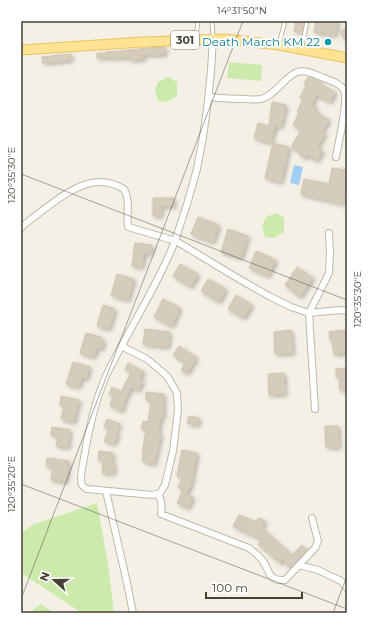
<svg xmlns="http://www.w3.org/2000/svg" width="368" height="634" viewBox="0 0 368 634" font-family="Montserrat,sans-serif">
<defs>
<filter id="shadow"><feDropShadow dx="2" dy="2" stdDeviation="2" flood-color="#0004"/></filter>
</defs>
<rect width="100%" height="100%" fill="#f4f0e6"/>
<!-- green -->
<path fill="#cdeaad" d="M 229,62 L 262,65 L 261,81 L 227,78 Z
M 168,77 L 177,82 L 177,96 L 167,102 L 158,101 L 155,90 L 158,82 Z
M 276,213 L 284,218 L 284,232 L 274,238 L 265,237 L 262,226 L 266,217 Z
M 97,503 L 108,564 L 114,613 L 82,613 L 21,573 L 21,533 L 34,524 Z
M 41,604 L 54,613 L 29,613 Z"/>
<!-- water -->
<path fill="#a0cff3" d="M 294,165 L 303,167 L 299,185 L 290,183 Z"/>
<!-- building -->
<path fill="#d6ccbb" stroke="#d1c4ae" filter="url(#shadow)" d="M 296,21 L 304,21 L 302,32 L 294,31 Z
M 316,21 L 338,21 L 335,35 L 314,32 Z
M 347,27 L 347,43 L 340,32 Z
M 165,47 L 165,54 L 153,55 L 153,54 L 143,55 L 144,59 L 130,60 L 130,57 L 113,58 L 113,57 L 97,58 L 97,53 L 106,53 L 106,52 L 111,51 L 111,52 L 149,48 Z
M 71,54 L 71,60 L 43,63 L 42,57 Z
M 308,77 L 321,82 L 320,84 L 335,92 L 330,102 L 316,95 L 312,105 L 316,107 L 314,111 L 329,120 L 322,131 L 325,133 L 317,148 L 323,151 L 317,161 L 307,155 L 306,158 L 299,154 L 301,152 L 291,147 L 301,130 L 293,125 L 299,113 L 297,112 L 303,99 L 300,98 L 306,85 L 304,84 Z
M 272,102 L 286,105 L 281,127 L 275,126 L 271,143 L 254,138 L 258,123 L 269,126 Z
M 273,143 L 289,147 L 281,182 L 265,178 Z
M 332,168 L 347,170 L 347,182 L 343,204 L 301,194 L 304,179 L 329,184 Z
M 153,198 L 174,198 L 174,206 L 161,206 L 161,216 L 153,216 Z
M 198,217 L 219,225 L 213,242 L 191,234 Z
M 228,229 L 248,236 L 241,258 L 221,252 Z
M 135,243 L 152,245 L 150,254 L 144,253 L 142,267 L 132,266 Z
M 256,251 L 276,260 L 268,276 L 249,268 Z
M 180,264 L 198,274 L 191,287 L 173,276 Z
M 297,267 L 313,278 L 300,297 L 285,285 Z
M 117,274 L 134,279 L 128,300 L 111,295 Z
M 208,279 L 226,289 L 219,302 L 201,291 Z
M 236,295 L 252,305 L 244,318 L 228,309 Z
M 163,299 L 180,308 L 172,326 L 154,317 Z
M 103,305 L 115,309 L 109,329 L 97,326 Z
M 145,329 L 170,332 L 168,347 L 143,344 Z
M 291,330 L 293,353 L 275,354 L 274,332 Z
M 345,330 L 346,353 L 334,354 L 332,340 L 330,340 L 329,332 Z
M 86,333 L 101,337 L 100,339 L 104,341 L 102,349 L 97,347 L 94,357 L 80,353 Z
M 179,346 L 197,358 L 187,373 L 181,370 L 185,363 L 173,355 Z
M 73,362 L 90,367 L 86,379 L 82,377 L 79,387 L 66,384 Z
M 128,363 L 144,372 L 139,379 L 143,381 L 138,391 L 131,387 L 124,403 L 122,411 L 110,406 L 113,396 L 109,394 L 112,387 L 121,392 L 131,372 L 125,369 Z
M 347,368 L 347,390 L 340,390 L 339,377 L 336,377 L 336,369 Z
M 284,373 L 285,394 L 269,395 L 268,374 Z
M 146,392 L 164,394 L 163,406 L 164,406 L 163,417 L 161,417 L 158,433 L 161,434 L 154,464 L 142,461 L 144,454 L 142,454 L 146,430 L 141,429 L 143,421 L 148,422 L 151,401 L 146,400 Z
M 61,396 L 79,400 L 74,422 L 61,419 L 64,406 L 60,405 Z
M 189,416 L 199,418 L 198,425 L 187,423 Z
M 107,419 L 120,424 L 116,433 L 118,434 L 114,444 L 104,441 L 109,429 L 104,427 Z
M 325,426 L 338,426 L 339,447 L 326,447 Z
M 52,427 L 70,430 L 68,447 L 56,446 L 58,436 L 51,435 Z
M 182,450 L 197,453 L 191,485 L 186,494 L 193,497 L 188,508 L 177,503 L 183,490 L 178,487 L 183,477 L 177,476 Z
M 99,451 L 113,453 L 112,463 L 114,463 L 114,473 L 102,473 L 103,460 L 98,460 Z
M 47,458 L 69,461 L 66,482 L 51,480 L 53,467 L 46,466 Z
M 239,515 L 256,522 L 258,518 L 265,521 L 262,528 L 292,555 L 302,545 L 307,550 L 290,568 L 283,560 L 280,563 L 258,544 L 263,540 L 233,526 Z"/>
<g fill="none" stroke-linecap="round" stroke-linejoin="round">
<!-- service casing -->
<g stroke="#c0b8a8" stroke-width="5">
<path id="service" d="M 212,21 L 213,37
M 196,38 L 198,21
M 279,44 L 285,21
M 302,47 L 307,21"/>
</g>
<!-- minor casing -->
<g stroke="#c0b8a8" stroke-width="8">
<path id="minor" d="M 209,97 C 220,98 231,99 243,99 C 248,99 255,100 261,99 C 275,96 284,77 297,72 C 305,69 316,75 324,78 C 331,81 340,83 344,90 C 349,100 338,144 336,157
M 21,228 L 25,224 C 45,209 76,181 100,182 C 109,182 117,185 124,189 C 131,202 126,214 128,227 L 176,241 L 239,279 L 269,296 L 291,307 L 309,313 L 340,310 L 347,311
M 121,346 L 147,359 L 167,376 L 177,393 L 178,410 L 173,451 L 165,485 L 160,493 L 153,495 L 87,489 C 85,488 83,487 82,485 C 79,479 83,465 84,458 C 88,433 96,399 106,376 C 124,339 146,304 164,266 C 168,257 173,248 176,238 C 184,215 191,192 197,169 C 206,126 211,83 213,39
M 315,409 L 309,313 L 329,273 L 330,253 L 329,233
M 106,491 L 127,583 L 133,613
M 158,494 C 162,501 162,506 161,514 L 249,548 C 254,552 259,556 263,561 C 271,573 268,581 285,580 L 315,548 L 318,541 L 312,518
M 299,565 L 318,570 L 341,581 L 347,588"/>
</g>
<!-- primary casing -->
<g stroke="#e9c35f" stroke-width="11">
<path id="primary" d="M 21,50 L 143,42 L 224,39 L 279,45 L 347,58"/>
</g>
<!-- service -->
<use href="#service" stroke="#fff" stroke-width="3"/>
<!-- minor -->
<use href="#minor" stroke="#fff" stroke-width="6"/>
<!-- primary -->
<use href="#primary" stroke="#ffe394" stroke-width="9"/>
</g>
<!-- ticks -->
<path fill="none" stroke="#474135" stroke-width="1" stroke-opacity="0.45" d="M 21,174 L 347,300M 21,484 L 347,609M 21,599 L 243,21M 333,613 L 347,576"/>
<!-- markers -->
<circle fill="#0f9aa8" stroke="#fff" stroke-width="1.5" cx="328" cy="42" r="4"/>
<g text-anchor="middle" stroke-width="4" stroke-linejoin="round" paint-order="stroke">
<!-- shield labels -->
<rect fill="#fff" stroke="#7e7a72" stroke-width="1" x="171" y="31" width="28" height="18" rx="3"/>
<g font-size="11" font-weight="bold" fill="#474135">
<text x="185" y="44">301</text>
</g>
<!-- culture labels -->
<g font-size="12" fill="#0d838f" stroke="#fff" text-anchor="end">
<text x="320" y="46">Death March KM 22</text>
</g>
</g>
<!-- border -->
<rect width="368" height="634" fill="none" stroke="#ffffff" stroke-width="44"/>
<!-- north arrow -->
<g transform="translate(54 580) rotate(291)" stroke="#ffffff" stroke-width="3" paint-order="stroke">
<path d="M0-3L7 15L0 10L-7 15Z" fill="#474135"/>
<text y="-6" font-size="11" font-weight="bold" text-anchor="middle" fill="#474135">N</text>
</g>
<!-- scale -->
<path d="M206 592v6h96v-6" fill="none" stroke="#474135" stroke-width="2"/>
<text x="212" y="592" font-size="12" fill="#474135" stroke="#ffffff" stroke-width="3" paint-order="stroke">100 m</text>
<rect x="22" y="22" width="324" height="590" fill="none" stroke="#474135" stroke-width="1.5"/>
<g font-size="10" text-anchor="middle" fill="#474135">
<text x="242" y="14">14°31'50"N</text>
<text transform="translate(11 175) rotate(-90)" y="4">120°35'30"E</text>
<text transform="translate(357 299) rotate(-90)" y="4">120°35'30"E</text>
<text transform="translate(11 484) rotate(-90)" y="4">120°35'20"E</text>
</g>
</svg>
